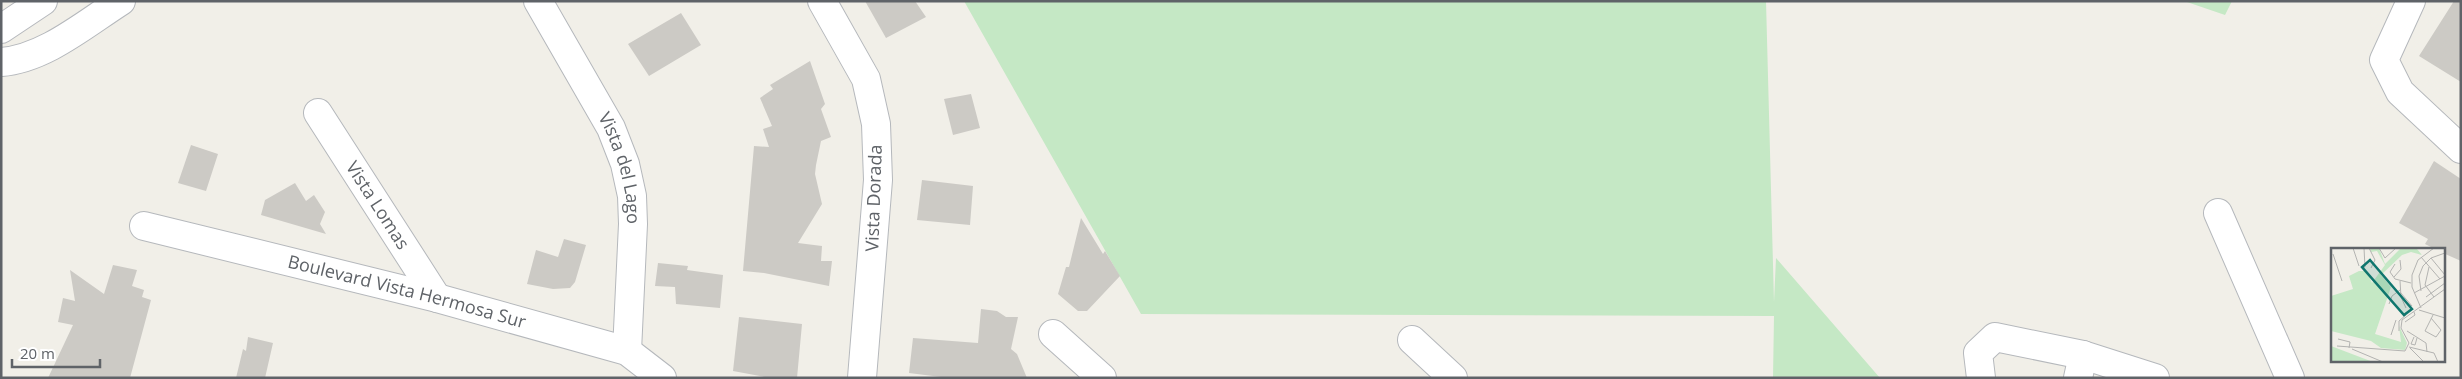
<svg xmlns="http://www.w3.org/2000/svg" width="2462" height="379" viewBox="0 0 2462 379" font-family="'Open Sans',sans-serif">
<rect width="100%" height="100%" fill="#f1efe8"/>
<!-- green -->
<path fill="#c5e8c5" d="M 964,1 L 1766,1 L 1774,302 L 1776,258 L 1880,378 L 1773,378 L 1774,316 L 1141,314 Z
M 2184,1 L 2232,1 L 2225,15 Z"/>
<!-- building -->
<path fill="#cccac5" d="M 865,1 L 915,1 L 926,17 L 886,38 Z
M 2454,1 L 2461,1 L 2461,82 L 2419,56 Z
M 681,13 L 701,45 L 649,76 L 628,44 Z
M 810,61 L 825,104 L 821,109 L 831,137 L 821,141 L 816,165 L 815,174 L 822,204 L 798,243 L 822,246 L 821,261 L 832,261 L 829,286 L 764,273 L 743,271 L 754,146 L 769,147 L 763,129 L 772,126 L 760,98 L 773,89 L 770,85 Z
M 971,94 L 980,128 L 953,135 L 944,99 Z
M 191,145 L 218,154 L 206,191 L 178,183 Z
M 2434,161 L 2461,179 L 2461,261 L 2443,253 L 2443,249 L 2435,249 L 2425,244 L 2428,239 L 2399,223 Z
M 922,180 L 973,186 L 970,225 L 917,220 Z
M 295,183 L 306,201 L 314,195 L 325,212 L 320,224 L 326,234 L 261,215 L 265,200 Z
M 1081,218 L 1103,254 L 1105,251 L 1120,276 L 1087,311 L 1078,311 L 1058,294 L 1066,267 L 1069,267 Z
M 564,239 L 586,245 L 575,282 L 570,288 L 553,289 L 527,284 L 536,250 L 558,257 Z
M 658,263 L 688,266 L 687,270 L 723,275 L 720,308 L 676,304 L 675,287 L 655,286 Z
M 113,265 L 137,270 L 132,286 L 144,290 L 142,297 L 151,300 L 130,378 L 48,378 L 73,325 L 58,322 L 63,298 L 75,301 L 70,270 L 104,294 Z
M 981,309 L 997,311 L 1006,317 L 1018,317 L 1011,349 L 1017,354 L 1027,378 L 949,378 L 909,373 L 913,338 L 978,343 Z
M 739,317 L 802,324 L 797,378 L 770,378 L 733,371 Z
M 248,337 L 273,343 L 265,378 L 236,378 L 243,349 L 246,351 Z"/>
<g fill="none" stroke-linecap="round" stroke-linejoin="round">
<!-- minor casing -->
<g stroke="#b5b8bc" stroke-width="30">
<g id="minor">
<path id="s1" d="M 538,1 L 611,128 L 625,164 L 632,196 L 633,224 L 627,351"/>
<path d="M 822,1 L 866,79 L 876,124 L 878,180 L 862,378"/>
<path d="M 2411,1 L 2384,60 L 2400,92 L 2461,149"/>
<path d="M 1,29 L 43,1"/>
<path d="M 1,62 C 44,59 85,24 121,1"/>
<path id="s2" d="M 318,113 L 437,298"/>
<path d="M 2218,213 L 2290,378"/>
<path id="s3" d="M 144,226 L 437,298 L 627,351 L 662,378"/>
<path d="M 1053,334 L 1102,378"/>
<path d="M 1412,340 L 1453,378"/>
<path d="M 1981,378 L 1978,353 L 1995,337 L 2083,355 L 2155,378"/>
<path d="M 2078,378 L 2083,355"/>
</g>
</g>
<!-- minor -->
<use href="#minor" stroke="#fff" stroke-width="28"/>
</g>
<g text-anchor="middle" stroke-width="4" stroke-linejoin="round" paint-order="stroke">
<!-- street labels -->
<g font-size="18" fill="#5f6368" stroke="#fff">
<text dy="6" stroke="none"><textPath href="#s1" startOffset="188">Vista del Lago</textPath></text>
<text transform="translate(874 198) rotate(-88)" y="6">Vista Dorada</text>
<text dy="6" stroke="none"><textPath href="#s2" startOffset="110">Vista Lomas</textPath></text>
<text dy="6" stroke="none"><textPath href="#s3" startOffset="271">Boulevard Vista Hermosa Sur</textPath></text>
</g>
</g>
<!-- overview -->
<g transform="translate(2331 248)">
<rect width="114" height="114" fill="#f1efe8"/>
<path d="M 39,0 L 48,0 L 54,16 L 70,0 L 86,1 L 91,7 L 80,4 L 71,7 L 50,27 L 60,39 L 44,86 L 70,94 L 68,78 L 76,95 L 74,102 L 50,100 L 40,93 L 0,83 L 0,48 L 22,41 L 18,28 L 28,23 L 36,23 L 41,35 L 54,17 L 46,3 L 40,4 ZM 0,98 L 42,114 L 0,114 Z" fill="#c5e8c5"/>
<path fill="none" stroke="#b3b3b1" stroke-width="1" d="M 22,0 L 28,18M 38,0 L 44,12 L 40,20M 48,0 L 54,10 L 65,0M 2,6 L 11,33M 90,9 L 109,31M 100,10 L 114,27M 64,16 L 59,24 L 64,31 L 80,35M 98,19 L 94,37 L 103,49M 31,20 L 34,19 L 33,0M 63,29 L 70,21 L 69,12M 69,33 L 70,49 L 75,60M 90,43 L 88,28 L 92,18 L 100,10 L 114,5M 69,44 L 81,58M 83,45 L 114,28M 95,49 L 114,35M 58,56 L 61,48 L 69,42M 90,60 L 81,39 L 81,27 L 87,12 L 103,0M 88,62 L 114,70M 100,70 L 110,82 L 105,89 L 94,83 L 102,67M 74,74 L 84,67 L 83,64M 68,83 L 68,73 L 75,67 L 70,65M 76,83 L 95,95 L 96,104M 60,87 L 65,72M 83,89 L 80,96 L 84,97 L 86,90M 7,91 L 19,94 L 18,100M 6,98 L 74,103 L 78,95 L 70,80 L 71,72 L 114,41M 78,99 L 103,105 L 107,114M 79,100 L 93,114M 21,101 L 52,114"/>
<path fill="#0f766e" fill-opacity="0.15" stroke="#0f766e" stroke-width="2.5" d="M 39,12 L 81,61 L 73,67 L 31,19 Z"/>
<rect width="114" height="114" fill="none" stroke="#5f6368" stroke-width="2.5"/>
</g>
<!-- border -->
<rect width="2462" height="379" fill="none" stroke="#5f6368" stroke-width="5"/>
<!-- scale -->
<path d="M12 359v8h88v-8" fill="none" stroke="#5f6368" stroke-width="2.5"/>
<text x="20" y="359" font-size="15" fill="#5f6368" stroke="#ffffff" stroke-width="4" paint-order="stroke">20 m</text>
</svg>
